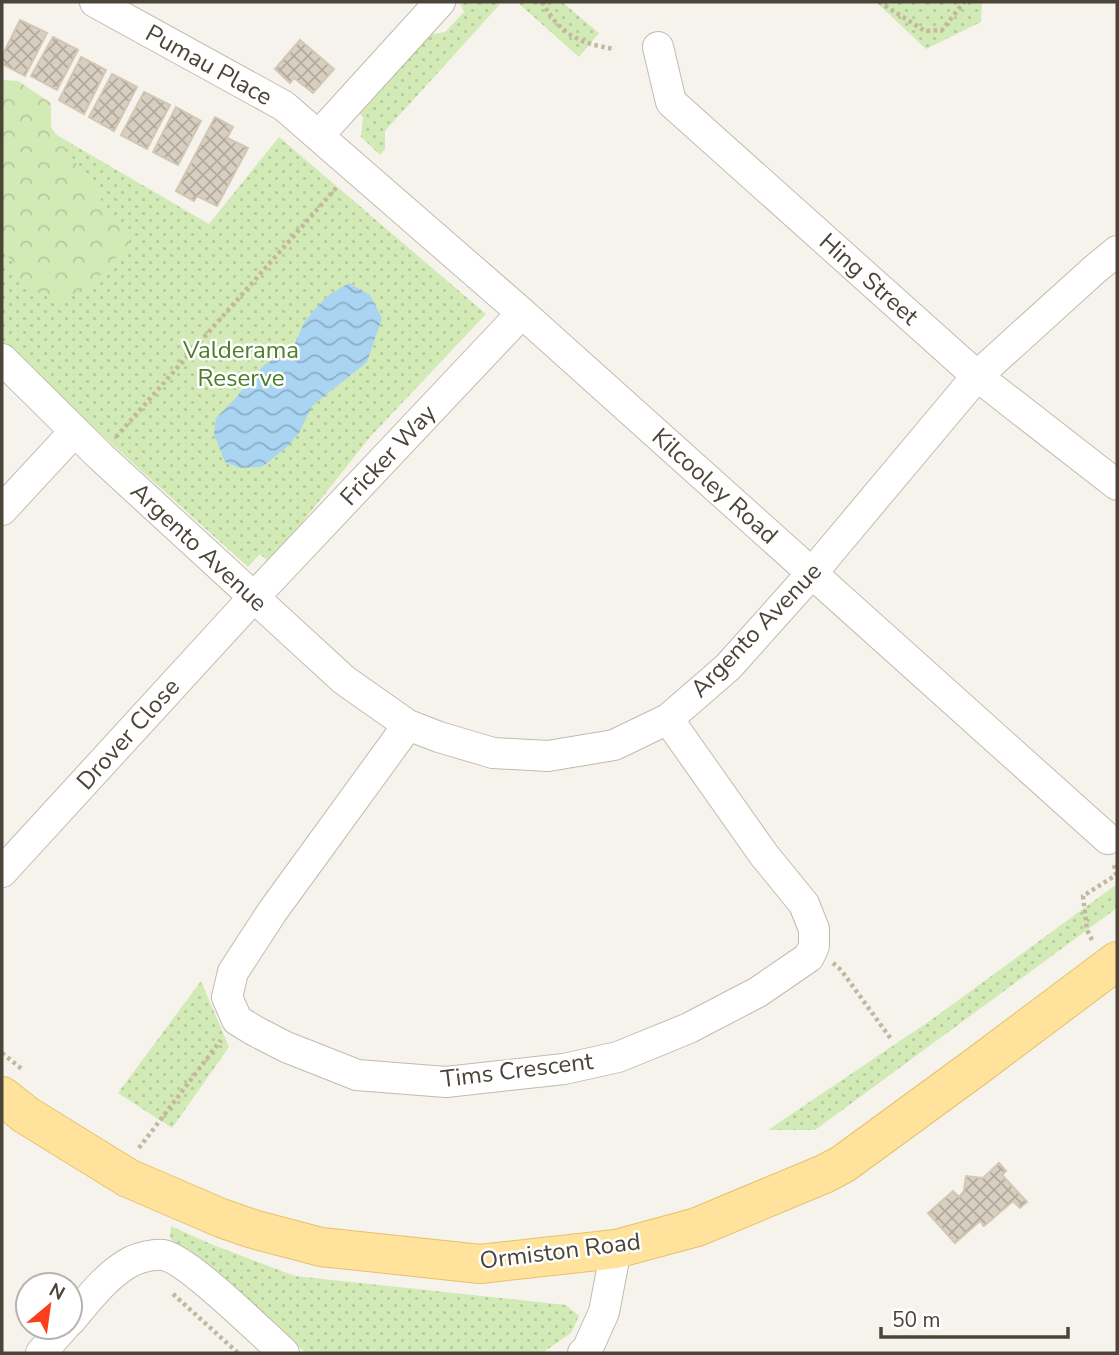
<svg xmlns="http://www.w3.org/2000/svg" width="1119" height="1355" viewBox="0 0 1119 1355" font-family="'Nunito Sans',sans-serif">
<defs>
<pattern id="green-dots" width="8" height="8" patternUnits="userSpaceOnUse" patternTransform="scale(1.75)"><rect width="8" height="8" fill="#d2eab5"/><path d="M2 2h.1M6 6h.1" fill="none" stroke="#b6ca9c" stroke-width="1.8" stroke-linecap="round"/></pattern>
<pattern id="forest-crowns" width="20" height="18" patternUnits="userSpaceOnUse" patternTransform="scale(1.75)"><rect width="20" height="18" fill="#d2eab5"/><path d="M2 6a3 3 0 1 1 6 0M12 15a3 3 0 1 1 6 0" fill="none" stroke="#b6ca9c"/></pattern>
<pattern id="water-waves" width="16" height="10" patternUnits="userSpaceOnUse" patternTransform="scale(1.75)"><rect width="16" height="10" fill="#a9d4f2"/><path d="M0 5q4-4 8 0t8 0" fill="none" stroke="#8caec5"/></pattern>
<pattern id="building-cross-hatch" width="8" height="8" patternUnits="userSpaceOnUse" patternTransform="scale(1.75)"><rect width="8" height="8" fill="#d8cfc1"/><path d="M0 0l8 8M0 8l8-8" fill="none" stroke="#b1aa9e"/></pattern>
</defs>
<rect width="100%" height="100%" fill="#f6f3ec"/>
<!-- green -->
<path fill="url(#green-dots)" d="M 460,2 L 502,2 L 385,131 L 385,149 L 380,155 L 361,137 L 363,118 L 356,108 L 422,36 L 445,32 L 464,12 Z
M 517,2 L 562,2 L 599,33 L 579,57 Z
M 876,2 L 982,2 L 981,22 L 926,49 Z
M 2,103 L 209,224 L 279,137 L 486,314 L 370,437 L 270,563 L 260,554 L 248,567 L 52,390 L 2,341 Z
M 1117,884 L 1117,908 L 815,1130 L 768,1130 L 934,1018 Z
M 201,981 L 229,1047 L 172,1128 L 118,1093 Z
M 171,1226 L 213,1245 L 295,1276 L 566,1305 L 579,1316 L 571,1333 L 542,1353 L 306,1353 L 170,1238 Z"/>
<!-- forest -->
<path fill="url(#forest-crowns)" d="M 2,80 L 18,81 L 51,103 L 51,127 L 130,242 L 98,278 L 64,302 L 22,287 L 14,263 L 2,250 Z"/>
<!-- water -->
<path fill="url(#water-waves)" d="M 349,283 L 370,295 L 382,318 L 367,362 L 312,406 L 299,433 L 288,446 L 262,467 L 240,468 L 225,462 L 214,434 L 216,418 L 233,401 L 264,365 L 293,348 L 304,323 L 315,309 L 329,295 Z"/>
<!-- building -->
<path fill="url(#building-cross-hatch)" stroke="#d3c7b4" stroke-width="2" d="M 20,20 L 47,33 L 25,76 L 2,64 L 2,56 Z
M 53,37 L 78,50 L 57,90 L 31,76 Z
M 300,40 L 334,69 L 313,93 L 294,78 L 290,83 L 275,69 Z
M 81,57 L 106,70 L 84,114 L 59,100 Z
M 112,74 L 137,87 L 114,131 L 89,117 Z
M 144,92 L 170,105 L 147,149 L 121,135 Z
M 176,107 L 201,121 L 178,165 L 153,152 Z
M 215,117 L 233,127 L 227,138 L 248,148 L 217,206 L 197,196 L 194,201 L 176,191 Z
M 999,1163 L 1006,1171 L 1002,1175 L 1027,1202 L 1020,1208 L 1013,1201 L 984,1226 L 980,1221 L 955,1243 L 928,1213 L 953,1191 L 959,1197 L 964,1191 L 966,1176 L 983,1178 Z"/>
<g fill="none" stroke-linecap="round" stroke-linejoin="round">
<!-- minor casing -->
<g stroke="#c2bbae" stroke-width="32">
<path id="minor" d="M 95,2 L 284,106 L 522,313 L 1108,839
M 658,47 L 671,102 L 977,376 L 1117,485
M 319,135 L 440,2
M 2,359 L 100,456 L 344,680 L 408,725 L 439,737 L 493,753 L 548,756 L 614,745 L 668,719 L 728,667 L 812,573 L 977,376 L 1094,270 L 1117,251
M 2,510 L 75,431
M 408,725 L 272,912 L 233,972 L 227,997 L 237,1020 L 255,1031 L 286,1047 L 357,1075 L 446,1082 L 564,1069 L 618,1057 L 689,1028 L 758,992 L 809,957 L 814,946 L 814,929 L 804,904 L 764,855 L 668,719
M 2,872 L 254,597 L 522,313
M 70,1321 C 88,1300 107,1274 132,1261 C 141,1257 154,1254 163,1255 C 186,1258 263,1334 284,1353
M 41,1353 L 64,1327
M 583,1353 L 587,1350 L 604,1312 L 616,1249"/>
</g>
<!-- major casing -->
<g stroke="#e6c16a" stroke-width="40">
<path id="major" d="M 2,1096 L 26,1115 L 128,1178 L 221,1218 L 253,1229 L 321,1247 L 480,1264 L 616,1249 L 697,1227 L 824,1174 L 843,1164 L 977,1066 L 1117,961"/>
</g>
<!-- path -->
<path stroke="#c4b79f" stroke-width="4.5" stroke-dasharray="3.5 3.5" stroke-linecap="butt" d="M 542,2 C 560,34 578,43 614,49
M 879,2 L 925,31 L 942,30 L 964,2
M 116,437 L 337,187
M 1092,940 L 1087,930 L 1083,896 L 1116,875 L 1114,864
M 833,963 L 841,970 L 891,1039
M 2,1053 L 23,1070
M 139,1148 L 221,1040
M 173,1294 L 238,1353"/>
<!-- minor -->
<use href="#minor" stroke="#fff" stroke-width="30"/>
<!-- major -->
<use href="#major" stroke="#ffe39c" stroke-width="38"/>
</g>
<g text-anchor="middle" stroke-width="5" stroke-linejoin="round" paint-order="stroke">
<!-- street labels -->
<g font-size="24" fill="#4b4439" stroke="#fff">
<text transform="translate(209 65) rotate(29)" y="8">Pumau Place</text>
<text transform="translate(869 279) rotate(42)" y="8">Hing Street</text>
<text transform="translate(388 455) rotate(-47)" y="8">Fricker Way</text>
<text transform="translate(715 486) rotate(42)" y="8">Kilcooley Road</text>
<text transform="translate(199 547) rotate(43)" y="8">Argento Avenue</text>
<text transform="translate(756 630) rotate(-46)" y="8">Argento Avenue</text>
<text transform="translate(128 734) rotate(-48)" y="8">Drover Close</text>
<text transform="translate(517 1070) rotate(-7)" y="8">Tims Crescent</text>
<text transform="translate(560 1251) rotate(-7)" y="8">Ormiston Road</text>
</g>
<!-- park labels -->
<g font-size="24" fill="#4a7f2a" stroke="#fff">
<text x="241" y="358">Valderama<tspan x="241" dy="28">Reserve</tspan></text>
</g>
</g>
<!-- border -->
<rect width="1119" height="1355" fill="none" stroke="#4b4439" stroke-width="7"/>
<!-- north arrow -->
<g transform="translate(49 1306) rotate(29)"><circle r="33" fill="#ffffff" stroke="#b7b4b0" stroke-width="2"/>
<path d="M0-5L12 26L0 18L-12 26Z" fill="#fc3f1d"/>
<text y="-10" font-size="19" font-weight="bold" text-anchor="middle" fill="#4b4439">N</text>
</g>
<!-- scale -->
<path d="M881 1327v10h187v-10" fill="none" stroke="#4b4439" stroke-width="3.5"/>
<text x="892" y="1327" font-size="21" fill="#4b4439" stroke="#ffffff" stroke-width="5" paint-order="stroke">50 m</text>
</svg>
